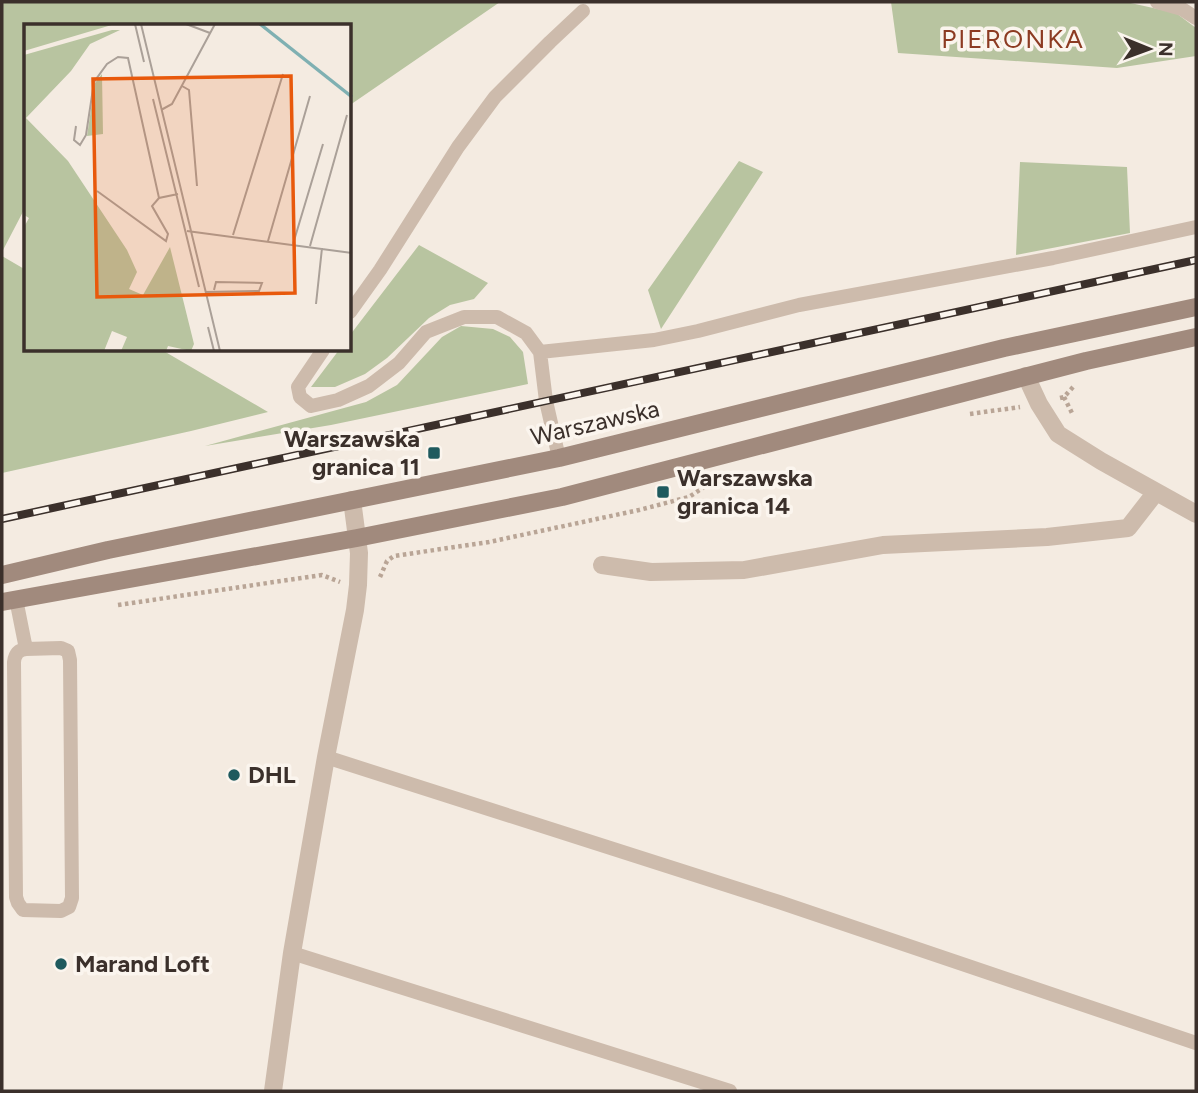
<svg xmlns="http://www.w3.org/2000/svg" width="1198" height="1093" viewBox="0 0 1198 1093" font-family="Figtree,sans-serif">
<rect width="100%" height="100%" fill="#f4ebe1"/>
<!-- green -->
<path fill="#b8c4a0" d="M 2,2 L 500,2 L 350,105 L 350,26 L 26,26 L 26,206 L 2,252 Z
M 891,2 L 1126,2 L 1176,13 L 1196,28 L 1196,56 L 1117,68 L 898,53 Z
M 739,161 L 763,172 L 661,329 L 648,290 Z
M 1020,162 L 1127,167 L 1130,233 L 1016,255 Z
M 419,245 L 488,283 L 474,299 L 450,305 L 429,318 L 387,358 L 365,374 L 335,387 L 311,387 L 339,350 L 350,350 L 350,335 Z
M 2,256 L 26,270 L 26,350 L 162,350 L 268,412 L 191,431 L 2,473 Z
M 461,326 L 493,329 L 510,337 L 523,352 L 528,384 L 331,425 L 205,446 L 366,402 L 397,385 L 442,337 Z"/>
<g fill="none" stroke-linecap="round" stroke-linejoin="round">
<!-- path -->
<path stroke="#b9a596" stroke-width="4.5" stroke-dasharray="3.5 3.5" stroke-linecap="butt" d="M 1064,397 L 1073,415
M 1060,398 L 1064,397 L 1074,386
M 970,414 L 1020,407
M 380,577 L 387,561 L 394,556 L 489,542 L 639,510 L 689,497 L 715,480
M 118,605 L 322,575 L 340,582"/>
<!-- lane -->
<path stroke="#cdbbac" stroke-width="14" d="M 1157,2 L 1182,9 L 1196,18
M 350,312 L 380,270 L 458,147 L 495,97 L 550,42 L 583,11
M 323,350 L 298,387 L 300,397 L 311,406 L 338,400 L 369,386 L 399,363 L 426,332 L 464,317 L 497,317 L 526,333 L 540,352 L 546,401 L 559,458
M 540,352 L 654,340 L 698,331 L 799,305 L 1053,258 L 1196,227
M 16,599 L 26,649 C 18,650 15,654 14,662 L 16,897 L 18,903 L 23,910 L 61,911 L 69,907 L 72,898 L 70,660 L 68,651 L 61,648 L 26,649
M 326,757 L 779,902 L 1196,1043
M 292,953 L 730,1091"/>
<!-- street -->
<path stroke="#cdbbac" stroke-width="18" d="M 1026,376 L 1039,404 L 1058,434 L 1101,461 L 1196,514
M 602,565 L 651,572 L 744,570 L 883,545 L 1047,537 L 1128,528 L 1156,492
M 273,1091 L 292,953 L 326,757 L 355,610 L 358,585 L 359,553 L 352,500"/>
<!-- secondary -->
<path stroke="#a18a7d" stroke-width="18" d="M 2,575 L 108,550 L 559,458 L 1004,348 L 1196,307
M 2,602 L 357,538 L 562,497 L 1086,361 L 1196,337"/>
<!-- rail casing -->
<g stroke="#3b302b" stroke-width="8">
<path id="rail" d="M 2,519 L 1196,260"/>
</g>
<!-- rail -->
<use href="#rail" stroke="#fbf5ee" stroke-width="5" stroke-dasharray="16" stroke-linecap="butt"/>
</g>
<!-- markers -->
<g fill="#1f5a5e" stroke="#fbf5ee" stroke-width="2.5">
<rect x="427" y="446" width="14" height="14" rx="3.5"/>
<rect x="656" y="485" width="14" height="14" rx="3.5"/>
<circle cx="234" cy="775" r="7"/>
<circle cx="61" cy="964" r="7"/>
</g>
<g text-anchor="middle" stroke-width="7" stroke-linejoin="round" paint-order="stroke">
<!-- street labels -->
<g font-size="24" fill="#3b302b" stroke="#fbf5ee">
<text transform="translate(595 423) rotate(-13)" y="8">Warszawska</text>
</g>
<!-- poi labels -->
<g font-size="24" font-weight="bold" fill="#3b302b" stroke="#fbf5ee" text-anchor="start">
<text x="420" y="447" text-anchor="end">Warszawska<tspan x="420" dy="28">granica 11</tspan></text>
<text x="677" y="486">Warszawska<tspan x="677" dy="28">granica 14</tspan></text>
<text x="248" y="783">DHL</text>
<text x="75" y="972">Marand Loft</text>
</g>
<!-- neighbourhood labels -->
<g font-size="26" letter-spacing="2" fill="#8c3b22" stroke="#fbf5ee">
<text x="1013" y="48">PIERONKA</text>
</g>
</g>
<!-- overview -->
<g transform="translate(24 24)">
<rect width="327" height="327" fill="#f4ebe1"/>
<path d="M 0,0 L 91,0 L 0,27 ZM 88,6 L 96,6 L 66,20 L 47,47 L 2,94 L 44,137 L 103,226 L 113,248 L 105,265 L 119,271 L 146,223 L 170,320 L 167,327 L 144,322 L 142,327 L 97,327 L 103,313 L 88,307 L 80,327 L 0,327 L 0,203 L 5,194 L 0,191 L 0,31 ZM 78,50 L 79,110 L 63,112 L 71,59 Z" fill="#b8c4a0"/>
<path fill="none" stroke="#7fb0b2" stroke-width="3.5" d="M 236,0 L 328,73"/>
<path fill="none" stroke="#aaa098" stroke-width="2" d="M 111,0 L 120,38M 117,0 L 196,327M 162,0 L 186,9M 158,62 L 165,66 L 173,162M 129,75 L 175,263M 137,86 L 148,80 L 191,0M 52,102 L 50,116 L 56,121 L 62,111 L 70,58 L 83,40 L 94,33 L 104,34 L 135,174M 73,167 L 142,217 L 144,210 L 128,182 L 135,174 L 154,170M 163,207 L 328,229M 209,211 L 259,50M 244,217 L 286,72M 269,220 L 299,120M 286,222 L 323,91M 181,268 L 235,267 L 238,259 L 192,258 L 190,266M 292,280 L 298,224M 184,303 L 190,327"/>
<path fill="#e8590c" fill-opacity="0.15" stroke="#e8590c" stroke-width="3.5" d="M 267,52 L 271,269 L 73,273 L 69,55 Z"/>
<rect width="327" height="327" fill="none" stroke="#3b302b" stroke-width="3.5"/>
</g>
<!-- border -->
<rect width="1198" height="1093" fill="none" stroke="#3b302b" stroke-width="7"/>
<!-- north arrow -->
<g transform="translate(1149 49) rotate(91)" stroke="#fbf5ee" stroke-width="5" paint-order="stroke">
<path d="M0-5L12 26L0 18L-12 26Z" fill="#3b302b"/>
<text y="-10" font-size="19" font-weight="bold" text-anchor="middle" fill="#3b302b">N</text>
</g>
</svg>
